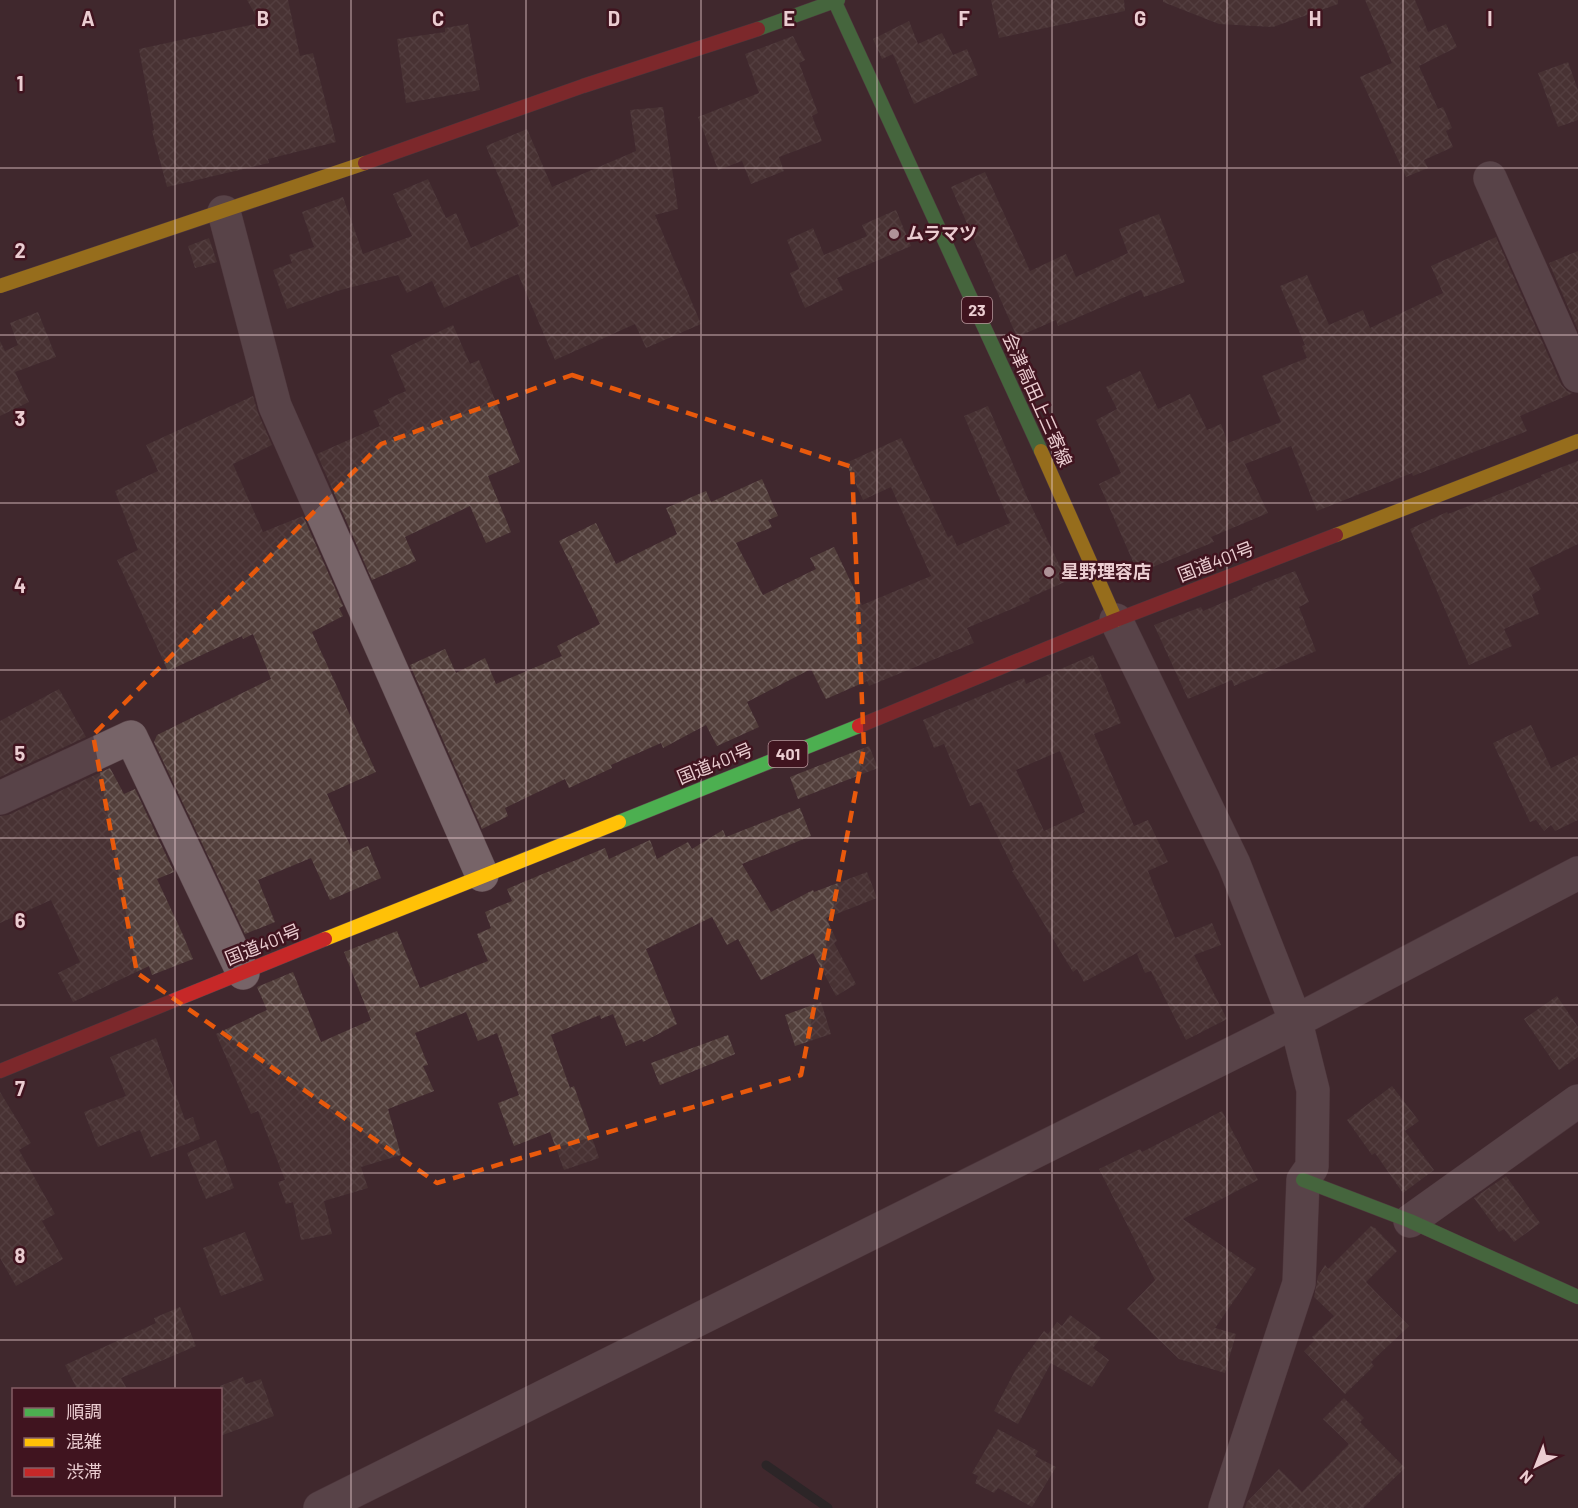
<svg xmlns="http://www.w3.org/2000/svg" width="1578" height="1508" viewBox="0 0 1578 1508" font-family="Barlow,'Noto Sans JP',sans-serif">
<defs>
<pattern id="building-cross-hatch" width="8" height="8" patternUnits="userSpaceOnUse" patternTransform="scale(1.5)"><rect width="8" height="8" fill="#523f3b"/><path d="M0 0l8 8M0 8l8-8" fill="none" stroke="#6b5a56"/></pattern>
</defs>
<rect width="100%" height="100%" fill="#40282e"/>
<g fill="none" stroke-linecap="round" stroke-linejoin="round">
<!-- stream -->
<path stroke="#142220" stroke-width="9" d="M 766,1465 L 828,1508"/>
</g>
<!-- building -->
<path fill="url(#building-cross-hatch)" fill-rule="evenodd" d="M 247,0 L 288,0 L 300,56 L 313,53 L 336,142 L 268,159 L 269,163 L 167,187 L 152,131 L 154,130 L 139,49 L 260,23 Z
M 991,0 L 1124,0 L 1125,11 L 999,38 Z
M 1163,0 L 1338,0 L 1338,4 L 1273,27 L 1219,24 L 1163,2 Z
M 1365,0 L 1415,0 L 1428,32 L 1446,24 L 1457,47 L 1419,66 L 1438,109 L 1443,107 L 1452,128 L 1446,131 L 1453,147 L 1424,160 L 1428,168 L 1406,177 L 1360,77 L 1392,63 Z
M 909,21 L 918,44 L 942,33 L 953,55 L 967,49 L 978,75 L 914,104 L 893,54 L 882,59 L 873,39 Z
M 468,24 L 480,90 L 406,103 L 397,39 L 445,32 L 445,28 Z
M 793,36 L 805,60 L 799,63 L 818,113 L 812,116 L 822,141 L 779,157 L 784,171 L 751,184 L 742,161 L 718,170 L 698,117 L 759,93 L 745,54 Z
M 1568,62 L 1578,90 L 1578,120 L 1558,127 L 1538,73 Z
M 663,107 L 678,209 L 655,215 L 701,324 L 646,348 L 635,324 L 555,360 L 518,274 L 444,308 L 432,281 L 407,293 L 398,275 L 337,291 L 287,309 L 273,270 L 292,263 L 289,255 L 314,247 L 302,212 L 343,197 L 363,254 L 412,236 L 393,194 L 428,179 L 446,218 L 456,213 L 471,248 L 519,226 L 486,146 L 527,129 L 552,187 L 636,151 L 630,110 Z
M 985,172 L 1030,271 L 1066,254 L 1076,277 L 1128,253 L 1119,229 L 1159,214 L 1185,282 L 1144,297 L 1141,290 L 1058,326 L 1056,320 L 1017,337 L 951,187 Z
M 896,210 L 911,246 L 837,278 L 843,290 L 805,308 L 790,273 L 799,269 L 787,240 L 813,228 L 824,255 L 867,236 L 862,225 Z
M 1496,237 L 1561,384 L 1567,391 L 1573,393 L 1520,416 L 1527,431 L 1413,476 L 1412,473 L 1317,511 L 1291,446 L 1245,464 L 1268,513 L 1211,537 L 1214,542 L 1138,573 L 1099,484 L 1121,473 L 1096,420 L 1117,409 L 1106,387 L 1140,371 L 1158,409 L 1190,394 L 1207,430 L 1221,424 L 1228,443 L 1281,422 L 1262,376 L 1307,358 L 1302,346 L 1305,345 L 1280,286 L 1307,275 L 1329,325 L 1363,310 L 1370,328 L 1443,293 L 1431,266 Z
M 209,238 L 217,262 L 195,268 L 188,246 Z
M 1578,251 L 1578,330 L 1549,263 Z
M 38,312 L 56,357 L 15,372 L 29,402 L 0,416 L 0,341 L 5,351 L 18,345 L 10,323 Z
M 453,325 L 470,364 L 479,360 L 520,462 L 488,476 L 511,532 L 486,543 L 470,506 L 405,537 L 416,561 L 372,580 L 317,454 L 380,426 L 373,411 L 390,403 L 388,399 L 406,391 L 391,355 Z
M 253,396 L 258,413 L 272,445 L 233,464 L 263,532 L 303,516 L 343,606 L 339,608 L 343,616 L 312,632 L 376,772 L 327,794 L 353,852 L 368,846 L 381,878 L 330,900 L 311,858 L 258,880 L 275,922 L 245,934 L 154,742 L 157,735 L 271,679 L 253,634 L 243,639 L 242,636 L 168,671 L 117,560 L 138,550 L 115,491 L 158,471 L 146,445 Z
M 988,406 L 1027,497 L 1067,581 L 1029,598 L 1030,601 L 967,628 L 974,643 L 869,686 L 867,681 L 826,699 L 811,669 L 747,702 L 759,727 L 717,746 L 706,725 L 663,748 L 661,743 L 611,765 L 612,768 L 569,788 L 565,779 L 505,808 L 508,816 L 482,829 L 410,665 L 445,649 L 456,673 L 485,658 L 496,684 L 562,656 L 557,646 L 600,624 L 559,541 L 596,523 L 616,564 L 677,534 L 666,508 L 706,491 L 711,502 L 762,479 L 778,516 L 768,520 L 772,527 L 736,543 L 763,595 L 816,569 L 810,558 L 834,547 L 862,605 L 931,576 L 891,487 L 863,500 L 846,463 L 901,438 L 948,537 L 952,535 L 957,546 L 1010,523 L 964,416 Z
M 1578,461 L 1578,544 L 1529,568 L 1541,589 L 1532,595 L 1539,614 L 1504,629 L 1512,646 L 1469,665 L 1410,529 L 1447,512 L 1448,514 L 1515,488 L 1542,477 L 1541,475 Z
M 1295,571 L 1309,602 L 1299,607 L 1316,651 L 1234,686 L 1232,680 L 1188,699 L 1154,625 L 1201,607 L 1203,611 L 1253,590 L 1252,588 Z
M 1093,655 L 1121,723 L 1094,734 L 1134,826 L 1148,820 L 1168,862 L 1148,871 L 1175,938 L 1212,923 L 1221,945 L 1194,955 L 1227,1019 L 1186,1040 L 1151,971 L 1145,973 L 1137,954 L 1142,950 L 1084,982 L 1077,969 L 1073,972 L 1012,871 L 1014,870 L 981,802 L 970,806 L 944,744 L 934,748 L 923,720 L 1024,678 L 1026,684 ZM 1060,751 L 1085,812 L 1044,831 L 1016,770 Z
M 59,689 L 86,737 L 0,777 L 0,721 Z
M 1531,725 L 1551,768 L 1578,755 L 1578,820 L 1555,831 L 1551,825 L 1544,831 L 1536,820 L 1530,822 L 1493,743 Z
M 869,746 L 878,768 L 798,799 L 790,777 Z
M 110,768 L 124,794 L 135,789 L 174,872 L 157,879 L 183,935 L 193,959 L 152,975 L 149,966 L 73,1002 L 58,973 L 80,962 L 51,900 L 0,923 L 0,816 L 8,815 Z
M 800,808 L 811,836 L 742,864 L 771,912 L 813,890 L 814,892 L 867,872 L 877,898 L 826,918 L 837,941 L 834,943 L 856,984 L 836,996 L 813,953 L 761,980 L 738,939 L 727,945 L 712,917 L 646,949 L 677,1024 L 643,1042 L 642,1039 L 626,1046 L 613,1014 L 601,1019 L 600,1015 L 551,1035 L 570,1088 L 574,1086 L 599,1158 L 564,1170 L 550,1132 L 514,1146 L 498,1103 L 519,1095 L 497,1033 L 478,1041 L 466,1012 L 415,1033 L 428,1065 L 423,1066 L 434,1091 L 388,1109 L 401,1155 L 361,1167 L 368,1188 L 324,1201 L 332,1234 L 301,1240 L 293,1202 L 286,1204 L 278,1182 L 285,1180 L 258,1111 L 251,1114 L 216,1034 L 267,1010 L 257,987 L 293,972 L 321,1042 L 371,1020 L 344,952 L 397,931 L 420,988 L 488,961 L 477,934 L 491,928 L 485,912 L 512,901 L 507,889 L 605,848 L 609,859 L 650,840 L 657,859 L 688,842 L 692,849 L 723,830 L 726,837 Z
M 1557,996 L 1578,1027 L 1578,1057 L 1559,1070 L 1524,1019 Z
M 821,1002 L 831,1034 L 795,1046 L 785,1015 Z
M 728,1035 L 735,1054 L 660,1085 L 651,1063 Z
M 156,1038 L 185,1120 L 193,1117 L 200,1139 L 151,1157 L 140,1130 L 98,1147 L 84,1112 L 126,1096 L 110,1057 Z
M 1392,1086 L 1419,1121 L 1405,1131 L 1434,1170 L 1403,1193 L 1375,1153 L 1372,1155 L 1347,1120 Z
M 0,1092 L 31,1143 L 19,1150 L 55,1214 L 42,1221 L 63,1259 L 16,1286 L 0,1258 Z
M 1222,1111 L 1258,1180 L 1183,1219 L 1256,1269 L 1215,1328 L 1236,1334 L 1225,1373 L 1179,1359 L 1127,1309 L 1155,1280 L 1099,1169 L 1140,1149 L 1142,1152 Z
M 216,1140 L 234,1188 L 206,1199 L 187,1153 Z
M 1506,1176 L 1540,1223 L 1514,1242 L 1504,1229 L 1499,1232 L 1474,1198 Z
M 1371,1226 L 1375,1228 L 1397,1251 L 1366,1282 L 1409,1326 L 1371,1362 L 1374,1366 L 1345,1394 L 1304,1351 L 1315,1340 L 1312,1337 L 1334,1316 L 1314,1297 L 1318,1276 L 1325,1265 L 1328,1269 Z
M 245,1232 L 264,1280 L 221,1296 L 203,1248 Z
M 180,1307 L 196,1346 L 121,1378 L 127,1389 L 77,1389 L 65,1365 L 156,1323 L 154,1318 Z
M 1070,1315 L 1101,1338 L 1093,1348 L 1109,1360 L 1092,1387 L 1051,1363 L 1018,1424 L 994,1411 L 1016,1369 L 1044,1331 L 1048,1334 L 1057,1322 L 1062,1326 Z
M 243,1377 L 246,1384 L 261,1379 L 274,1416 L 220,1436 L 220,1386 Z
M 1344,1398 L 1364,1418 L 1360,1422 L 1405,1468 L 1363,1508 L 1245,1508 L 1247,1502 L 1279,1469 L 1302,1492 L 1349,1444 L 1323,1419 Z
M 998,1429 L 1038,1451 L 1035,1456 L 1056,1467 L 1032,1507 L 998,1488 L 994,1493 L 975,1483 L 978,1476 L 972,1473 Z"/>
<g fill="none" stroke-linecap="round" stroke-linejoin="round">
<!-- street casing -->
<g stroke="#5c464b" stroke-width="34">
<path id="street" d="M 1490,178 L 1578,376
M 224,212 L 275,406 L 482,875
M 1116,620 L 1234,864 L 1296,1022 L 1313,1090 L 1312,1167 L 1303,1180 L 1299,1283 L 1225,1508
M 0,798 L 131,737 L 243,973
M 1410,1221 L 1578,1101
M 320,1508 L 1271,1034 L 1578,873"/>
</g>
<!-- fast casing -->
<g stroke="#5c464b" stroke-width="15">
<path id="fast" d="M 834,0 L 1041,451
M 758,29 L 838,0
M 619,822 L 859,726
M 1303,1180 L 1410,1221 L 1578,1297"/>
</g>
<!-- slow casing -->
<g stroke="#5c464b" stroke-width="15">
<path id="slow" d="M 0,286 L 365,163
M 1041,451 L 1116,620
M 1336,535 L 1578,441
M 325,939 L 619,822"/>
</g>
<!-- jam casing -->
<g stroke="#5c464b" stroke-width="15">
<path id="jam" d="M 365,163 L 583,86 L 758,29
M 859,726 L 1116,620 L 1336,535
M 0,1071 L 325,939"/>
</g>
<!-- street -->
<use href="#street" stroke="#776468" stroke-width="33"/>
<!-- fast -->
<use href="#fast" stroke="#4caf50" stroke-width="14"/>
<!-- slow -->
<use href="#slow" stroke="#ffc107" stroke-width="14"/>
<!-- jam -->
<use href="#jam" stroke="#c62828" stroke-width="14"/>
</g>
<!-- marked area -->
<path d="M0 0H1578V1508H0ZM 572,375 L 852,467 L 864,748 L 801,1075 L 437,1183 L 137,973 L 93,735 L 381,444 Z" fill="#40282e" fill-opacity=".55" fill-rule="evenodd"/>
<path fill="none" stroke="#e8590c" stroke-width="4.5" stroke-dasharray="12 8" stroke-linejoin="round" d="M 572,375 L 852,467 L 864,748 L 801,1075 L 437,1183 L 137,973 L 93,735 L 381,444 Z"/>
<!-- grid -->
<path fill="none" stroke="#ebcdd1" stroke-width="1.5" stroke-opacity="0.55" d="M 175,0 L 175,1390M 351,0 L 351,1508M 526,0 L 526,1508M 701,0 L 701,1508M 877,0 L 877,1508M 1052,0 L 1052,1508M 1227,0 L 1227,1508M 1403,0 L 1403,1508M 0,168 L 1578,168M 0,335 L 1578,335M 0,503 L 1578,503M 0,670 L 1578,670M 0,838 L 1578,838M 0,1005 L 1578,1005M 0,1173 L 1578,1173M 0,1340 L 1578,1340M 175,1494 L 175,1508"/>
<!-- markers -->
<g fill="#af9398" stroke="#40141f" stroke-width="2">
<circle cx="894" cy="234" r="6"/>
<circle cx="1049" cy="572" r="6"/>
</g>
<g text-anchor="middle" stroke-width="5" stroke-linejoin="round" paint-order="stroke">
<!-- shield labels -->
<g fill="#40141f" stroke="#b8969c" stroke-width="1.5">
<rect x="962" y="297" width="30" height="26" rx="4.5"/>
<rect x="768.5" y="741" width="39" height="26" rx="4.5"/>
</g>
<g font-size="16" font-weight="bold" fill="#ebcdd1">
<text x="977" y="316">23</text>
<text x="788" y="760">401</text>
</g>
<!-- poi labels -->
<g font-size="18" font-weight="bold" fill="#ebcdd1" stroke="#40141f" text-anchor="start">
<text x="906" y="240">ムラマツ</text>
<text x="1061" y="578">星野理容店</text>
</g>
<!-- street labels -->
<g font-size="18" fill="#ebcdd1" stroke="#40141f">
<text transform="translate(1037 400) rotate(66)" y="6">会津高田上三寄線</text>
<text transform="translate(1216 562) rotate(-21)" y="6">国道401号</text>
<text transform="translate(715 764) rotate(-22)" y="6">国道401号</text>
<text transform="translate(263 945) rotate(-22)" y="6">国道401号</text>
</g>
</g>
<g font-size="20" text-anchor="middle" font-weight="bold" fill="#ebcdd1" stroke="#40141f" stroke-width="5" stroke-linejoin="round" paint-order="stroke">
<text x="88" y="26">A</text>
<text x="263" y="26">B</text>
<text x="438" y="26">C</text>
<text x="614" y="26">D</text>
<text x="789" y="26">E</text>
<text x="964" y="26">F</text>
<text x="1140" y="26">G</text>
<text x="1315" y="26">H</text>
<text x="1490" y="26">I</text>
<text x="20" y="91">1</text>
<text x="20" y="258">2</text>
<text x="20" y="426">3</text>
<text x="20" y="593">4</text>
<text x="20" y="761">5</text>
<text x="20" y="928">6</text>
<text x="20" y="1096">7</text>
<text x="20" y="1263">8</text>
</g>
<!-- legend -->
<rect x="12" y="1388" width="210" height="108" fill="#40141f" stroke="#845e66" stroke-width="1.5"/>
<rect x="24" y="1408" width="30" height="9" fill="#4caf50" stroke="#845e66" stroke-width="1.5"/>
<text x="66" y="1418" font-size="18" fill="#ebcdd1">順調</text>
<rect x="24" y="1438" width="30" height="9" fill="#ffc107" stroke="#845e66" stroke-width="1.5"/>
<text x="66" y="1448" font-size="18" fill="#ebcdd1">混雑</text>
<rect x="24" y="1468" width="30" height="9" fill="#c62828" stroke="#845e66" stroke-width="1.5"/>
<text x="66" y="1478" font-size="18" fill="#ebcdd1">渋滞</text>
<!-- north arrow -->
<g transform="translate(1536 1466) rotate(222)" stroke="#40141f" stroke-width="4.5" paint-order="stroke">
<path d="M0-4.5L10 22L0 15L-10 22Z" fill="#ebcdd1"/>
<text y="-9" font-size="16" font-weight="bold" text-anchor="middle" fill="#ebcdd1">N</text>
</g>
</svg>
